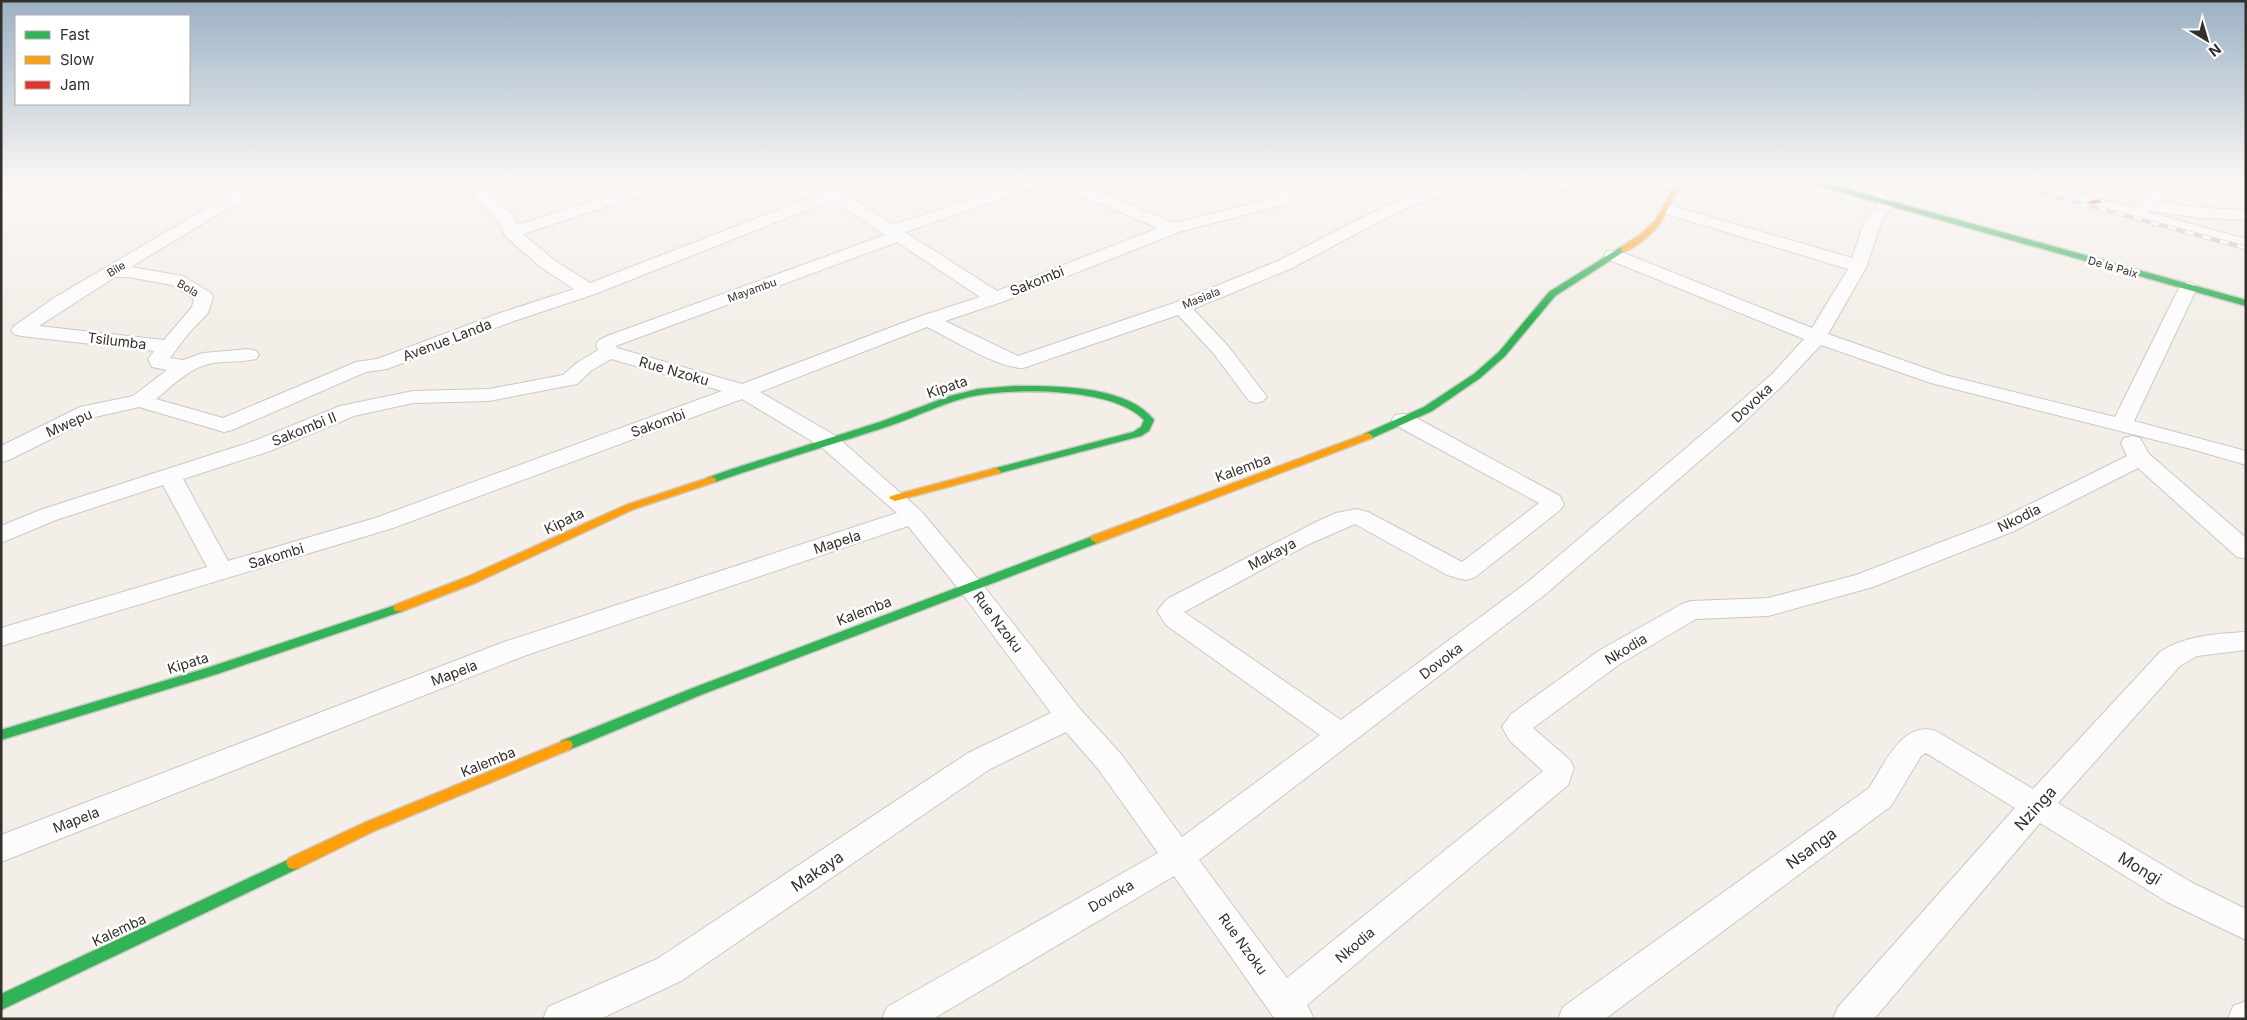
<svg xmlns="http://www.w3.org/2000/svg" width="2247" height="1020" viewBox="0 0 2247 1020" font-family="Inter,sans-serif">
<rect width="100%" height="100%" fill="#f4eee8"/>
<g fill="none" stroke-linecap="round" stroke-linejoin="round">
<!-- street casing -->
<g stroke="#ccc8c3" stroke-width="2">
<path id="street" d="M 43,180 L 67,180 L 65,183 L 21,195 L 1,204 L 1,193 Z
M 254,180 L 272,180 L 270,183 L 131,267 L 183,276 L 211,293 L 213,297 L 208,313 L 188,334 L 170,358 L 183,360 L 203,353 L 249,349 L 256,351 L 259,355 L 256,359 C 239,363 221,360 205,365 C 186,371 171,387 156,399 L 223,418 L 356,362 L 377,359 L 500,313 L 574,289 L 542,268 L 505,236 L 499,222 L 459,180 L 475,180 L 513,216 L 517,225 L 658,180 L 680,180 L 678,183 L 523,234 L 554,260 L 590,283 L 855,180 L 876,180 L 874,183 L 846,194 L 893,225 L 1026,180 L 1058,180 L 1111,197 L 1174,223 L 1271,199 L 1277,196 L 1293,180 L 1309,180 L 1289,202 L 1283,205 L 1179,232 L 1002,302 L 945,321 L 1018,356 L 1174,303 L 1278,261 L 1387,205 L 1457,180 L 1478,180 L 1476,183 L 1399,211 L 1290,269 L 1193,309 L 1228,346 L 1267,397 L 1263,401 L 1256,403 L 1249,401 L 1214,354 L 1178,315 L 1023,368 C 997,368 952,339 927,327 L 760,392 L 836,436 L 921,511 L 979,580 L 1080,709 L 1121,754 L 1182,837 L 1320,735 L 1166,625 L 1157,611 L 1167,599 L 1316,522 L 1336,513 L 1357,509 L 1368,512 L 1462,562 L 1539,503 L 1395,425 L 1392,420 L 1395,415 L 1403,414 L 1411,415 L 1560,496 L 1564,505 L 1560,510 L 1474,578 L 1465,580 L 1447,575 L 1355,524 L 1307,545 L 1184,612 L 1341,720 L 1529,581 L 1725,415 L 1772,374 L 1804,339 L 1607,259 L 1604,255 L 1607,251 L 1619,251 L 1812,328 L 1848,269 L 1660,212 L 1658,209 L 1660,206 L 1672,206 L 1852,258 L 1865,221 L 1878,203 L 1867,191 L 1877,180 L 1893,180 L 1884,191 L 1895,203 L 1881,222 L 1867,266 L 1828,334 L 1945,375 L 2115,417 L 2179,288 L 2182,284 L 2188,282 L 2194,284 L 2197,288 L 2134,421 L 2246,451 L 2246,465 L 2195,450 L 1931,383 L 1821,345 L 1786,382 L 1741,425 L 1547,593 L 1199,860 L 1287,978 L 1543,771 L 1510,741 L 1502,727 L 1511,714 L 1600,650 L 1682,604 L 1691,601 L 1768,598 L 1856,575 L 1996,521 L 2127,456 L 2121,443 L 2124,438 L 2132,436 L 2140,438 L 2149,454 L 2246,538 L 2246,559 L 2237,557 L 2138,468 L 2014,531 L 1873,587 L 1768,616 L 1696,619 L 1620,664 L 1533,728 L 1570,760 L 1574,768 L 1568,785 L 1307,1005 L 1314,1019 L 1275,1019 L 1174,876 L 933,1019 L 882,1019 L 887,1007 L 1158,853 L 1099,770 L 1066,732 L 990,769 L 681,981 L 600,1019 L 543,1019 L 548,1007 L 657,959 L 968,753 L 1051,713 L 961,592 L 908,526 L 524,656 L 1,862 L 1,835 L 504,642 L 897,513 L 820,446 L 742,399 L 393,528 L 1,646 L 1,628 L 207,567 L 163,485 L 56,520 L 1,543 L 1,526 L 40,510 L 254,441 L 340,406 L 413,391 L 489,389 L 563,375 L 578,362 L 598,350 L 596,344 L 599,340 L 607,336 L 885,235 L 832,200 L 595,294 L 514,321 L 387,369 L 366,372 L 232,430 L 224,432 L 139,407 L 95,417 L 9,460 L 1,462 L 1,446 L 80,407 L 133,396 L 167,370 L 152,367 L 148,359 L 154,351 L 21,336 L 14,334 L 11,330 L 14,326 L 54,298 ZM 1042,185 L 1099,203 L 1158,228 L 997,291 L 905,232 ZM 897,242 L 980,297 L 921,316 L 742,384 L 617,348 L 616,346 L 621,344 ZM 115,277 L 128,277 L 172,285 L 194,299 L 192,307 L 164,340 L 39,326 ZM 611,359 L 722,391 L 375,518 L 228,561 L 183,479 L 270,451 L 354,416 L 413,403 L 489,401 L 577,384 L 592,370 Z
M 1541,180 C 1553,179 1581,179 1589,190 L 1587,193 L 1581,195 L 1543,183 Z
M 2002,180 L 2026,180 L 2133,208 L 2162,180 L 2178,180 L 2157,202 L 2203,208 L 2246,210 L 2246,220 L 2203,218 L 2150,211 L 2148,212 L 2246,239 L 2246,249 L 2004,183 Z
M 2246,632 L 2246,650 L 2197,656 L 2180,666 L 2058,803 L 2191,882 L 2246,909 L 2246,940 L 2167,902 L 2040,823 L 1874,1019 L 1833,1019 L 1838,1007 L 2015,808 L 1926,753 L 1921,756 L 1891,806 L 1605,1019 L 1558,1019 L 1563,1007 L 1869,788 C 1884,765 1902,720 1936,731 L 2033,789 L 2160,652 C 2186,635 2216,634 2246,632 Z
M 2246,1001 L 2246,1019 L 2228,1019 L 2233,1006 Z"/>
</g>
<!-- fast casing -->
<g stroke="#ccc8c3" stroke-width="3">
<path id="fast" d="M 1805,180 L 1815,180 L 2246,300 L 2246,306 L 1805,182 Z
M 1621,247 L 1624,247 L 1628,249 L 1555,296 L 1505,356 L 1480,378 L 1432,411 L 1372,438 L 1364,438 L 1363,436 L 1364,434 L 1424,407 L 1474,374 L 1499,352 L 1549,292 Z
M 1014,386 C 1055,386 1127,385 1154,420 L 1149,431 L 1141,436 L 996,474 L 991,471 L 992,469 L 1133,432 L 1141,427 L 1144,420 C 1114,388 1020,388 979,395 C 948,400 919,416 889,426 C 831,445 773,462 715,482 L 707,482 L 706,480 L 707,478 L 729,470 L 880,422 L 950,396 L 978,389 Z
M 1096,535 L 1102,539 L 1100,542 L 703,694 L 571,749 L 566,750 L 561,749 L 559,745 L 561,741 L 693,688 Z
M 399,604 L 403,605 L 405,608 L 403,611 L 217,674 L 1,740 L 1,730 L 207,668 Z
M 294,857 L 299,858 L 302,863 L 299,868 L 1,1010 L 1,994 Z"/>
</g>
<!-- slow casing -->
<g stroke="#ccc8c3" stroke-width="3">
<path id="slow" d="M 1677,180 L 1684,180 C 1666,205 1667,225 1639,243 C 1633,247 1628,252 1621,251 L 1621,247 L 1640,235 L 1655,221 Z
M 1368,433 L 1373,436 L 1372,438 L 1100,542 L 1096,543 L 1090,539 L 1092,536 Z
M 996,468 L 1001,471 L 1000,473 L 895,501 L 889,498 L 891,496 Z
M 711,477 L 715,478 L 716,480 L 715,482 L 634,509 L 475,583 L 403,611 L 395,611 L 393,608 L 395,605 L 467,577 L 626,505 Z
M 566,740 L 571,741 L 573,745 L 571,749 L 374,831 L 299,868 L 294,869 L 289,868 L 286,863 L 289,858 L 364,823 Z"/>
</g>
<!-- jam casing -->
<g stroke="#ccc8c3" stroke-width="3">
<path id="jam" d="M 2097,199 L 2101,201 L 2100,203 L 2091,204 L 2087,202 Z"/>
</g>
<!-- street -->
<use href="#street" fill="#fdfcfc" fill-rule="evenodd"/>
<!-- fast -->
<use href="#fast" fill="#30b455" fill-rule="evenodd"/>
<!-- slow -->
<use href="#slow" fill="#ff9f0a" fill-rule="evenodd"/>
<!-- jam -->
<use href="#jam" fill="#e5322d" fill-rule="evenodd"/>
<!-- rail casing -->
<g stroke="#c6c4c3" stroke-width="4.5">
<path id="rail" d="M 1994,180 L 2246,248"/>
</g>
<!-- rail -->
<use href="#rail" stroke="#fff" stroke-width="3" stroke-dasharray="9" stroke-linecap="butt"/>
</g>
<!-- sky -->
<linearGradient id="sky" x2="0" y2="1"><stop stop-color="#9bb1c4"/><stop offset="0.56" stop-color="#faf7f5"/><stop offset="1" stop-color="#faf7f5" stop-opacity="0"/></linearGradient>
<rect width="2247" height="322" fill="url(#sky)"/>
<g text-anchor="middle" stroke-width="5" stroke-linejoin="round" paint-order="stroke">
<!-- far-street labels -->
<g font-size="11" fill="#332f2b" stroke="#fff">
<text transform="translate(2113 267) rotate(16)" y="4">De la Paix</text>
<text transform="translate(116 269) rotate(-31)" y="4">Bile</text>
<text transform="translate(188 288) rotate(30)" y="4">Bola</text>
<text transform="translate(752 290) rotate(-20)" y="4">Mayambu</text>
<text transform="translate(1201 298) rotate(-22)" y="4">Masiala</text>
</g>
<!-- street labels -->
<g font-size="14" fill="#332f2b" stroke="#fff">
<text transform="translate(1037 281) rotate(-22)" y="5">Sakombi</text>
<text transform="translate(447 340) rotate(-21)" y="5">Avenue Landa</text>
<text transform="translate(117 341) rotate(7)" y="5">Tsilumba</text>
<text transform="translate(674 371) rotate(16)" y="5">Rue Nzoku</text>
<text transform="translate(947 387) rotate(-19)" y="5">Kipata</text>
<text transform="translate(1752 403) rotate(-43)" y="5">Dovoka</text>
<text transform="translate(69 423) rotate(-24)" y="5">Mwepu</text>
<text transform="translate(658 423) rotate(-20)" y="5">Sakombi</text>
<text transform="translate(304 429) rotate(-22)" y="5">Sakombi II</text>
<text transform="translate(1243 468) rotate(-20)" y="5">Kalemba</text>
<text transform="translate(2019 518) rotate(-26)" y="5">Nkodia</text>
<text transform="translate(564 521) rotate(-26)" y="5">Kipata</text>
<text transform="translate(837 542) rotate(-18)" y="5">Mapela</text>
<text transform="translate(1272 554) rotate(-28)" y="5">Makaya</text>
<text transform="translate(276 556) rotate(-17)" y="5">Sakombi</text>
<text transform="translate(864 611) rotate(-21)" y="5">Kalemba</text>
<text transform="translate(998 622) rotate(53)" y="5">Rue Nzoku</text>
<text transform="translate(1626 649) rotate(-31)" y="5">Nkodia</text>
<text transform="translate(1441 661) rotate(-37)" y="5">Dovoka</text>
<text transform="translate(188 663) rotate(-17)" y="5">Kipata</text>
<text transform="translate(454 673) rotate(-21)" y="5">Mapela</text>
<text transform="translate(488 762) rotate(-22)" y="5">Kalemba</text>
<text transform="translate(76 820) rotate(-21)" y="5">Mapela</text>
<text transform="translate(1111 896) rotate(-30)" y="5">Dovoka</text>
<text transform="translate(119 930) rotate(-25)" y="5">Kalemba</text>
<text transform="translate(1243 944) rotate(54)" y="5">Rue Nzoku</text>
<text transform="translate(1355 945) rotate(-40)" y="5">Nkodia</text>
</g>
<!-- near-street labels -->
<g font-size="16" fill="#332f2b" stroke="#fff">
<text transform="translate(2035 808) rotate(-48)" y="6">Nzinga</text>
<text transform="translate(1811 848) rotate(-36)" y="6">Nsanga</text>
<text transform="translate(2140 868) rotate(31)" y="6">Mongi</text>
<text transform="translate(817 871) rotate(-34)" y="6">Makaya</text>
</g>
</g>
<!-- border -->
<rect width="2247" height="1020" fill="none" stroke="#332f2b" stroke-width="5"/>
<!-- legend -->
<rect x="15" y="15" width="175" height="90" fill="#ffffff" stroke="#adacaa"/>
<rect x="25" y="31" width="25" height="8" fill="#30b455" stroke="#adacaa"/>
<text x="60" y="40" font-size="15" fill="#332f2b">Fast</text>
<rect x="25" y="56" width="25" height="8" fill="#ff9f0a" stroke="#adacaa"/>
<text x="60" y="65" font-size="15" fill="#332f2b">Slow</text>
<rect x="25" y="81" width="25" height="8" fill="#e5322d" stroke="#adacaa"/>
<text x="60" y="90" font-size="15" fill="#332f2b">Jam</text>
<!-- north arrow -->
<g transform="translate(2207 40) rotate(142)" stroke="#ffffff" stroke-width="4" paint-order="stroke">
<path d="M0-4L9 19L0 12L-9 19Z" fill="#332f2b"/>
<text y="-8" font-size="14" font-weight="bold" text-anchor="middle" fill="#332f2b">N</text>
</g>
</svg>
